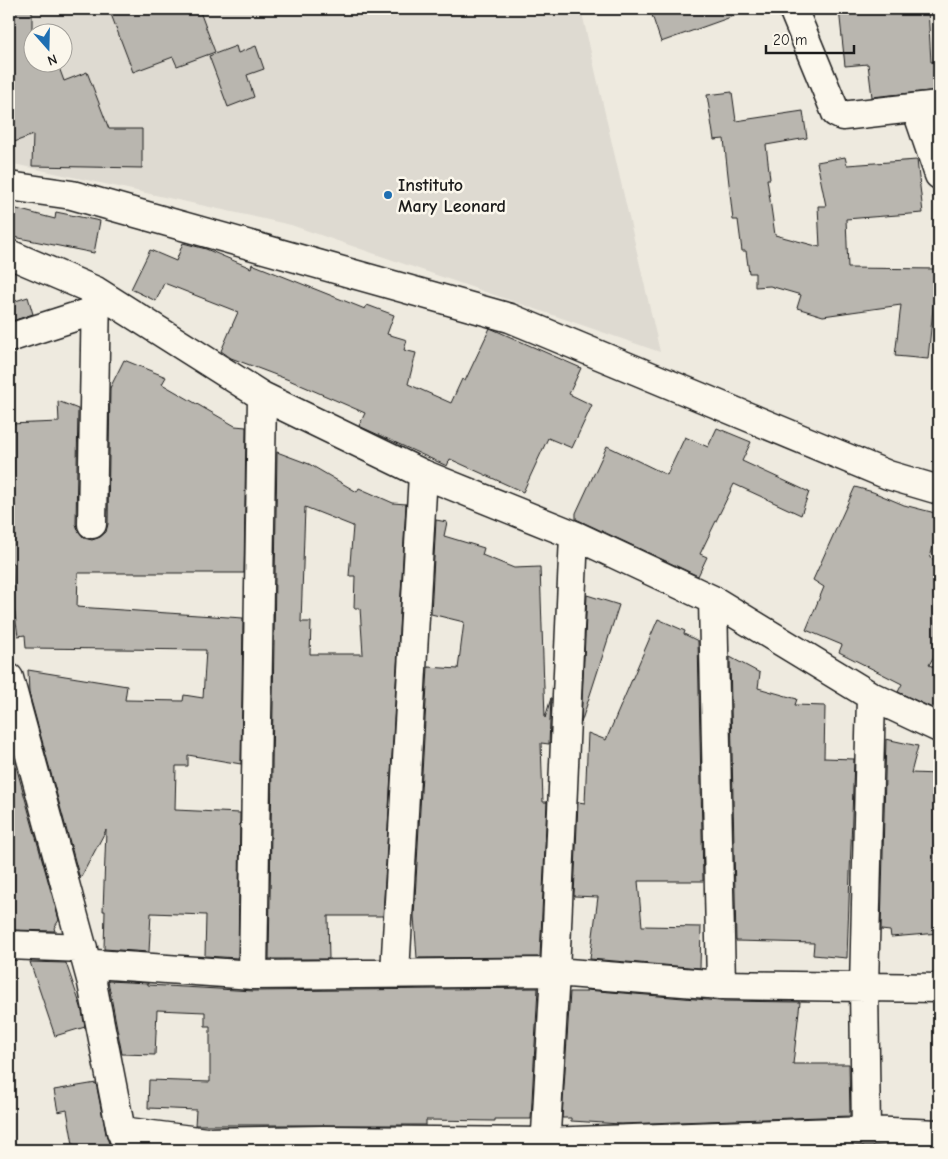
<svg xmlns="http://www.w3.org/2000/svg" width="948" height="1159" viewBox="0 0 948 1159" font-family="'Comic Neue',sans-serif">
<rect width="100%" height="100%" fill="#eeeadf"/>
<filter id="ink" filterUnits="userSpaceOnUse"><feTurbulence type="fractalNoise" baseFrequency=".02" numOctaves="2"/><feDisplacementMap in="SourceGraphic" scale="10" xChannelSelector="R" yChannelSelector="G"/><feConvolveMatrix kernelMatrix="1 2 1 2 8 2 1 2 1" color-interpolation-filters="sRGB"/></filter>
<g filter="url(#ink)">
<!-- built -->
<path fill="#dedad1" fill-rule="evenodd" d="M 9,9 L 581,9 L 660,352 L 291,225 L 9,163 ZM 32,32 L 62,32 L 62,62 L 32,62 Z"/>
<!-- building -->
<path fill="#b9b6af" stroke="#1c1c1c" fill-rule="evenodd" d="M 9,9 L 32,9 L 32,62 L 57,62 L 64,81 L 87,72 L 109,129 L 142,129 L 142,168 L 32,166 L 33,135 L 9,144 Z
M 109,9 L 199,9 L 215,52 L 177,66 L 173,57 L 133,72 Z
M 650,9 L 745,9 L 745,12 L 661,42 Z
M 839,9 L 869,9 L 869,12 L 928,9 L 931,62 L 939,61 L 939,90 L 872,97 L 868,64 L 845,66 Z
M 236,46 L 238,53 L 256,46 L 264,69 L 247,75 L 254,97 L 228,107 L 209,56 Z
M 732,92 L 736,121 L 803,111 L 807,138 L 766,145 L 770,179 L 767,179 L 775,235 L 820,247 L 818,206 L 826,206 L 817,162 L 845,157 L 847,165 L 917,160 L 923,213 L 846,219 L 848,268 L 939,269 L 939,298 L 934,298 L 928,359 L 895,356 L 901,305 L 823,316 L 797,308 L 801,295 L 770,286 L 755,287 L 755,273 L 749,273 L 746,251 L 742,251 L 738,220 L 733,220 L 724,139 L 714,140 L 707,95 Z
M 9,207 L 55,219 L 56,212 L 100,221 L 94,253 L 9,236 Z
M 183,243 L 206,249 L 251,268 L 252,264 L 365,309 L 367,305 L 394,315 L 387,334 L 407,340 L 404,350 L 416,353 L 408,384 L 451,403 L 462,379 L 465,381 L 490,328 L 581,368 L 569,394 L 592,405 L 572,448 L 548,438 L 523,492 L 450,459 L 447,466 L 359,426 L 365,413 L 289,380 L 231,358 L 221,351 L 238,312 L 164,283 L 156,301 L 131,289 L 150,250 L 176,261 Z
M 28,297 L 33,314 L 9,322 L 9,303 Z
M 124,360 L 166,377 L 162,384 L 235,426 L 246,427 L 244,573 L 78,573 L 77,607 L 243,618 L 241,764 L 188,755 L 188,766 L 176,766 L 175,810 L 240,813 L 238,958 L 205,956 L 206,915 L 151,913 L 149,952 L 104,949 L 105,911 L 103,911 L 106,830 L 80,879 L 29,693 L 28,670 L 127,686 L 125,700 L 183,701 L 184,695 L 203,698 L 206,650 L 26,648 L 25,635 L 18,636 L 14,608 L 12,562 L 9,563 L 9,424 L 59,422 L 58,401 L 78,409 L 76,524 L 79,532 L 84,538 L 92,540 L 100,537 L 106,532 L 108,524 L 110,388 Z
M 717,428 L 751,442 L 742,461 L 809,492 L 801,515 L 734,484 L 700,554 L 707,557 L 698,576 L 576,519 L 576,513 L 607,446 L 667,475 L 685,437 L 708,447 Z
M 277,452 L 309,464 L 357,492 L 359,488 L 393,503 L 406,504 L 383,916 L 328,916 L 329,959 L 269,959 ZM 305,507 L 353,526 L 349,576 L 355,576 L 354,608 L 360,608 L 363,654 L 310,654 L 311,622 L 301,622 Z
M 855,487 L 873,492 L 904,505 L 939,514 L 939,524 L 930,558 L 939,561 L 939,647 L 929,665 L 939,669 L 939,711 L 898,692 L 902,684 L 839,652 L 842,645 L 806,630 L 824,587 L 813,580 Z
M 436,520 L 447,522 L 444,536 L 484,548 L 482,555 L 514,568 L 540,567 L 545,718 L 551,698 L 549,744 L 541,743 L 543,802 L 547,802 L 540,957 L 417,958 L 414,916 L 428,667 L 458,669 L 464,622 L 431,614 Z
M 587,595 L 619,605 L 581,723 Z
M 658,619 L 685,631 L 684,634 L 698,641 L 703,881 L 638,881 L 642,926 L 701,927 L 700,968 L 590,959 L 598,897 L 574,896 L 578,802 L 585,803 L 588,733 L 606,740 Z
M 730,657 L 760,673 L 758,688 L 797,699 L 795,705 L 825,706 L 824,758 L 854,759 L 847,958 L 813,955 L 814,943 L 736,941 Z
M 886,739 L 918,746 L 911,773 L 939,774 L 939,933 L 891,937 L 890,931 L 881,930 Z
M 9,741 L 59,920 L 54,928 L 55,931 L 12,930 L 9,917 Z
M 30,962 L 66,963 L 81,1007 L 85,1027 L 55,1036 Z
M 108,981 L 148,983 L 148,985 L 253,991 L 538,988 L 531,1119 L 495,1119 L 495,1121 L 426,1120 L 426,1125 L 195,1125 L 196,1110 L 148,1108 L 149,1080 L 210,1082 L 210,1026 L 205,1026 L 205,1012 L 157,1010 L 155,1055 L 122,1054 Z
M 586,990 L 720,1001 L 800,1002 L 793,1064 L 849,1064 L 850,1116 L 621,1124 L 571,1121 L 571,1118 L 562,1118 L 570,992 L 586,992 Z
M 96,1083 L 106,1134 L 111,1150 L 74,1150 L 67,1110 L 58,1112 L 54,1090 Z"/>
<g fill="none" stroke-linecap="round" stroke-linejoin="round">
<!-- minor casing -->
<g stroke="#1c1c1c" stroke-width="31">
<path id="minor" d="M 793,9 L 836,113 L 842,116 L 939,105
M 916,108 L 939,175
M 9,186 L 72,195 L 510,318 L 888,475 L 939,490
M 9,254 L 96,291 L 262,396 L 423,474 L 574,535 L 713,600 L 871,696 L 939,728
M 9,338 L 96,310
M 92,524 L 96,291
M 713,600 L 721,985
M 9,678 L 92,983 L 121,1131 L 128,1148
M 9,945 L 83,948
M 395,973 L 423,474
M 253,975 L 262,396
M 92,983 L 95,964 L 253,975 L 555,972 L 721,985 L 939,988
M 121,1131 L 206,1142 L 323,1140 L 545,1142 L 866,1131 L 939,1134
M 866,1131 L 864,987 L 871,696
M 545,1150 L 555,972 L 574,535"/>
</g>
<!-- minor -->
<use href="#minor" stroke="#fbf7ec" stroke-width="28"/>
</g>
</g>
<!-- markers -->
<circle fill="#1f6fb2" stroke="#fbf7ec" stroke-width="2" cx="388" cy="195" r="5"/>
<g text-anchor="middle" stroke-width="5" stroke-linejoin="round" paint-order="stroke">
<!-- poi labels -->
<g font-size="18" font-weight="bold" fill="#1c1c1c" stroke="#fbf7ec" text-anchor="start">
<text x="398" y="191">Instituto<tspan x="398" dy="21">Mary Leonard</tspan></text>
</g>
</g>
<!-- margin -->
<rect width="948" height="1159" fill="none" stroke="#fbf7ec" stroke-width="30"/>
<rect x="15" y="15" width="918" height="1129" fill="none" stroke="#1c1c1c" stroke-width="2" filter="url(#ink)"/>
<!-- north arrow -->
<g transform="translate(48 48) rotate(160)"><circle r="24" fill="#fbf7ec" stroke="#a29f99"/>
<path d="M0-4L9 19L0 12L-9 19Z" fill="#1f6fb2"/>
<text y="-8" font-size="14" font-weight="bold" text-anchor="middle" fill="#1c1c1c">N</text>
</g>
<!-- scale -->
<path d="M766 45v8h88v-8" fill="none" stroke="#1c1c1c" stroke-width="2.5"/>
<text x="773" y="45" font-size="15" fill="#1c1c1c" stroke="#fbf7ec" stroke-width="4" paint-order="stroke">20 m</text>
</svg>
